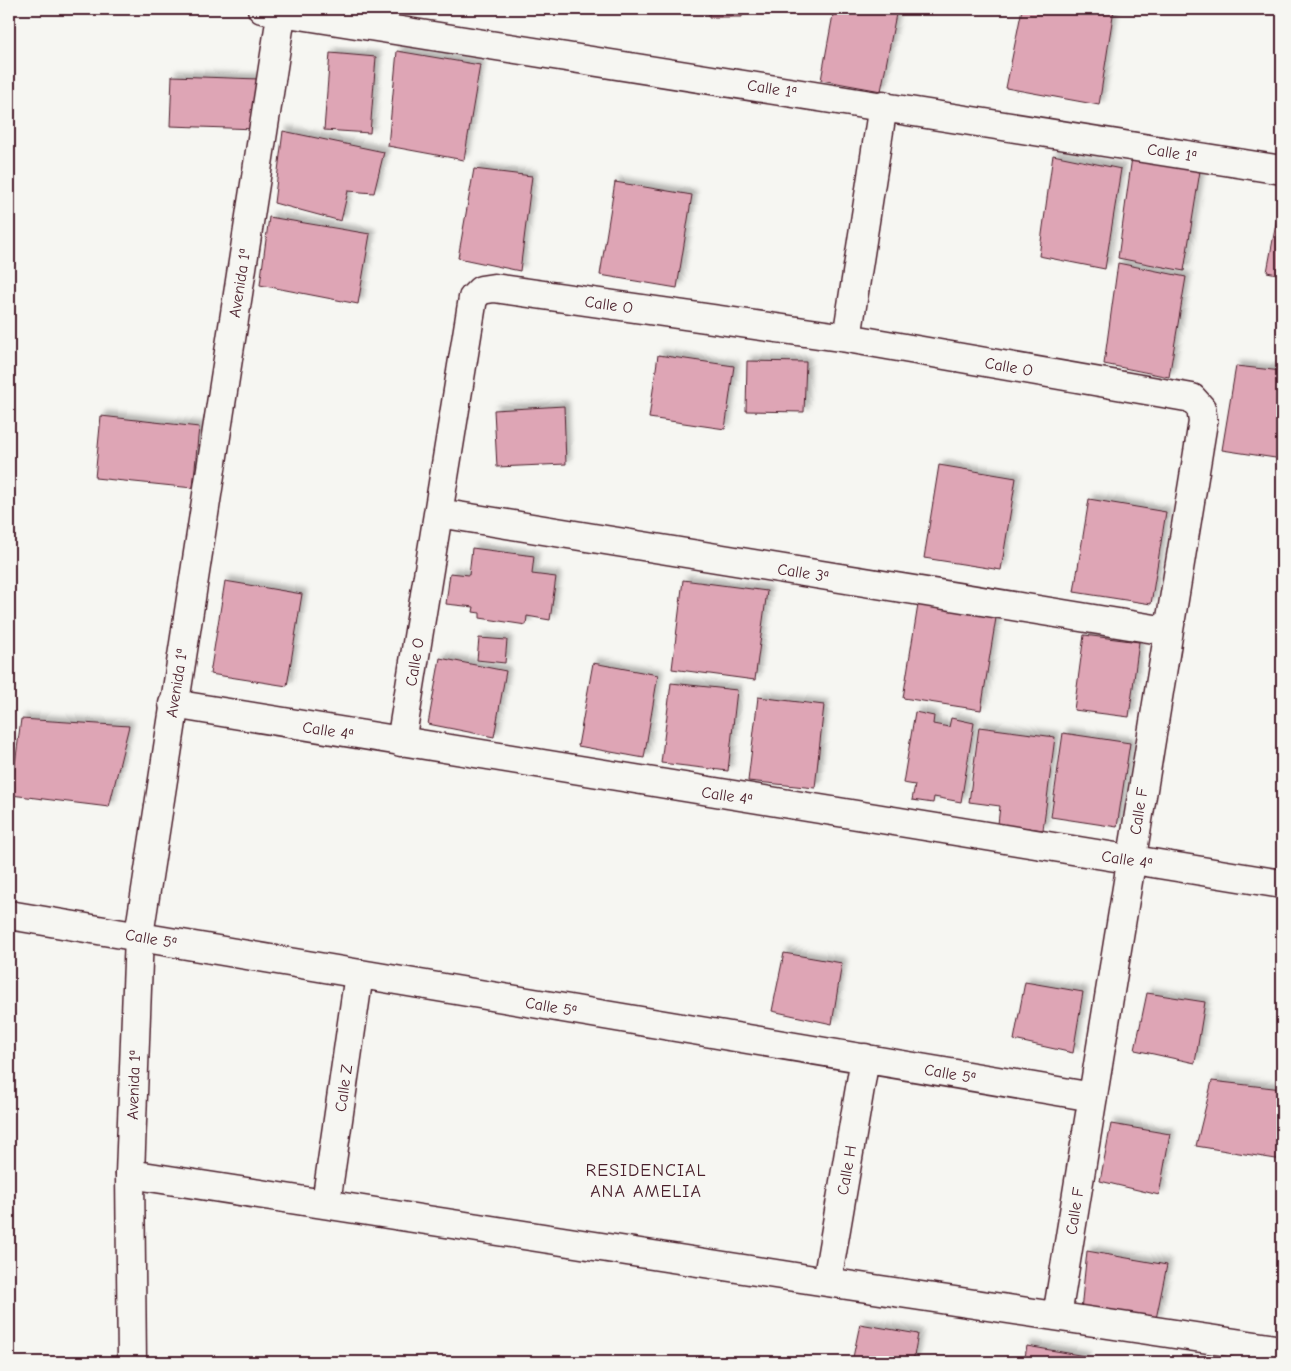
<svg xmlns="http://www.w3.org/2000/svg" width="1291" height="1371" viewBox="0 0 1291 1371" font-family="'Comic Neue',sans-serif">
<defs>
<filter id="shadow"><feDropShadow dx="4.5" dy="-4.5" stdDeviation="2.5" flood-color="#0004"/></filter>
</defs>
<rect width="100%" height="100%" fill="#f6f6f2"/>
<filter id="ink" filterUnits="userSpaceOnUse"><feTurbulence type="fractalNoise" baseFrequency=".02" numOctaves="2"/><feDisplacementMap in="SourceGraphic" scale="10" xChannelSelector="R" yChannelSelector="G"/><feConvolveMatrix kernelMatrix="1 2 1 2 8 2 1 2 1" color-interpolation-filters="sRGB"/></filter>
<g filter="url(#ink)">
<!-- building -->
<path fill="#dea5b5" stroke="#4a1f2b" filter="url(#shadow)" d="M 709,9 L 742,9 L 742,17 L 709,17 Z
M 834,9 L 897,9 L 881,91 L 821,80 Z
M 1022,9 L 1114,9 L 1099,105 L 1006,88 Z
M 397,51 L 480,65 L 464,160 L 388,146 Z
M 330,53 L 376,57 L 370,133 L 324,130 Z
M 172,76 L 259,79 L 257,129 L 170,126 Z
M 283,131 L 384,152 L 374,193 L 348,191 L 341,221 L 274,203 Z
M 1053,155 L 1121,169 L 1105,269 L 1039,256 Z
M 1132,157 L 1200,171 L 1184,271 L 1118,258 Z
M 474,169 L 532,176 L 520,271 L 458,258 Z
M 615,182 L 692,195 L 677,288 L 600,275 Z
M 1282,191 L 1282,275 L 1267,272 Z
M 269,217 L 370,234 L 358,304 L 260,285 Z
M 1118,263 L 1186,277 L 1169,377 L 1104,364 Z
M 658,355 L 734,366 L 725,429 L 649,418 Z
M 747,361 L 806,362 L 804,412 L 746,411 Z
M 1236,366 L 1282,371 L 1282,459 L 1222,450 Z
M 564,406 L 566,464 L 497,467 L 494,410 Z
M 101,416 L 199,427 L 193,488 L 95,478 Z
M 939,465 L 1016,478 L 1001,570 L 924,558 Z
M 1089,499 L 1166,512 L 1151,604 L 1074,592 Z
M 472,548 L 534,556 L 532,574 L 556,577 L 550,620 L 527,616 L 526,625 L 480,618 L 480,613 L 473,612 L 474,607 L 446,604 L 450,573 L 469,575 Z
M 683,580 L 767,591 L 755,680 L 672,669 Z
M 225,581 L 302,594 L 287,686 L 210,674 Z
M 918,605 L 996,618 L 981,710 L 903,698 Z
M 1084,635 L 1139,642 L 1129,717 L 1074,710 Z
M 479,638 L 507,640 L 505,663 L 477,660 Z
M 440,658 L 506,671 L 494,737 L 428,724 Z
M 593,663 L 658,675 L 644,758 L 578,746 Z
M 671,683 L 737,690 L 728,771 L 661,763 Z
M 758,697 L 824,705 L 815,788 L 748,781 Z
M 915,712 L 934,716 L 933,724 L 949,727 L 951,718 L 974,723 L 961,802 L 934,797 L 933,803 L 912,800 L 915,785 L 903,783 Z
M 21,719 L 129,726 L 109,807 L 11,795 Z
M 979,727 L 1055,737 L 1043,830 L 998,824 L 1000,806 L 969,802 Z
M 1063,733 L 1130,743 L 1117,827 L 1051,817 Z
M 784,953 L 842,963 L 832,1024 L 772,1011 Z
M 1025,982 L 1083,992 L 1073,1053 L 1014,1040 Z
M 1147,993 L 1205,1002 L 1195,1063 L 1135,1050 Z
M 1212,1081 L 1282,1089 L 1282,1160 L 1196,1146 Z
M 1111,1124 L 1170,1134 L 1159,1195 L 1100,1181 Z
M 1087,1251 L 1167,1265 L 1156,1319 L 1081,1310 Z
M 860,1324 L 918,1334 L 913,1362 L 852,1362 Z
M 1027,1346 L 1085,1356 L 1084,1362 L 1024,1362 Z"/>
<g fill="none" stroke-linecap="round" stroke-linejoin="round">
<!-- minor casing -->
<g stroke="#4a1f2b" stroke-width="31">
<path id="minor" d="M 262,9 L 1282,170
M 847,338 L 883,105
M 439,513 L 1167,631
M 173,704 L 1282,884
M 401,742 L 473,298 L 481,290 L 494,288 L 847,338 L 1192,398 L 1201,408 L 1203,422 L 1057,1316
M 9,915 L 1093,1097
M 130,1174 L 827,1282 L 1282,1350
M 326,1203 L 359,974
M 827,1282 L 865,1058"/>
</g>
<!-- tertiary casing -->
<g stroke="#4a1f2b" stroke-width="31">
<path id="tertiary" d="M 132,1362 L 130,1174 L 139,935 L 282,9"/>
</g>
<!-- minor -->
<use href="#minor" stroke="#f6f6f2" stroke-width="28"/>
<!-- tertiary -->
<use href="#tertiary" stroke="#f6f6f2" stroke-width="28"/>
</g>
</g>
<g text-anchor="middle" stroke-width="5" stroke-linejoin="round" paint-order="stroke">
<!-- street labels -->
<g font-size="16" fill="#4a1f2b" stroke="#f6f6f2">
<text transform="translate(772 88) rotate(9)" y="6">Calle 1ª</text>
<text transform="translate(1172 152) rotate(9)" y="6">Calle 1ª</text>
<text transform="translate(239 283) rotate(-81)" y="6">Avenida 1ª</text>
<text transform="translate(609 304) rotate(8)" y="6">Calle O</text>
<text transform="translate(1009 366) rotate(10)" y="6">Calle O</text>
<text transform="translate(803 572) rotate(9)" y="6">Calle 3ª</text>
<text transform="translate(414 662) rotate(-81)" y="6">Calle O</text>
<text transform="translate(176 683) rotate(-81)" y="6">Avenida 1ª</text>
<text transform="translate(328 730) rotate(9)" y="6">Calle 4ª</text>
<text transform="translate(727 795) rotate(9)" y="6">Calle 4ª</text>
<text transform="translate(1138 811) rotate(-81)" y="6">Calle F</text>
<text transform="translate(1127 859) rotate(9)" y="6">Calle 4ª</text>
<text transform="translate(151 938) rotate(10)" y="6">Calle 5ª</text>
<text transform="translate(551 1006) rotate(10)" y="6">Calle 5ª</text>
<text transform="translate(950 1073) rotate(10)" y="6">Calle 5ª</text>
<text transform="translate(133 1085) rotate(-88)" y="6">Avenida 1ª</text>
<text transform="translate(343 1088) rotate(-82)" y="6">Calle Z</text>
<text transform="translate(846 1170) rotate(-80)" y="6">Calle H</text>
<text transform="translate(1074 1211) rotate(-81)" y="6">Calle F</text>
</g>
<!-- neighbourhood labels -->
<g font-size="18" letter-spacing="1" fill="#4a1f2b" stroke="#f6f6f2">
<text x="646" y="1176">RESIDENCIAL<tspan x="646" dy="21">ANA AMELIA</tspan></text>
</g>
</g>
<!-- margin -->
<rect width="1291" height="1371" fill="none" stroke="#f6f6f2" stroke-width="30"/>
<rect x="15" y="15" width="1261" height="1341" fill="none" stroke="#4a1f2b" stroke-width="2" filter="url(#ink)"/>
</svg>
